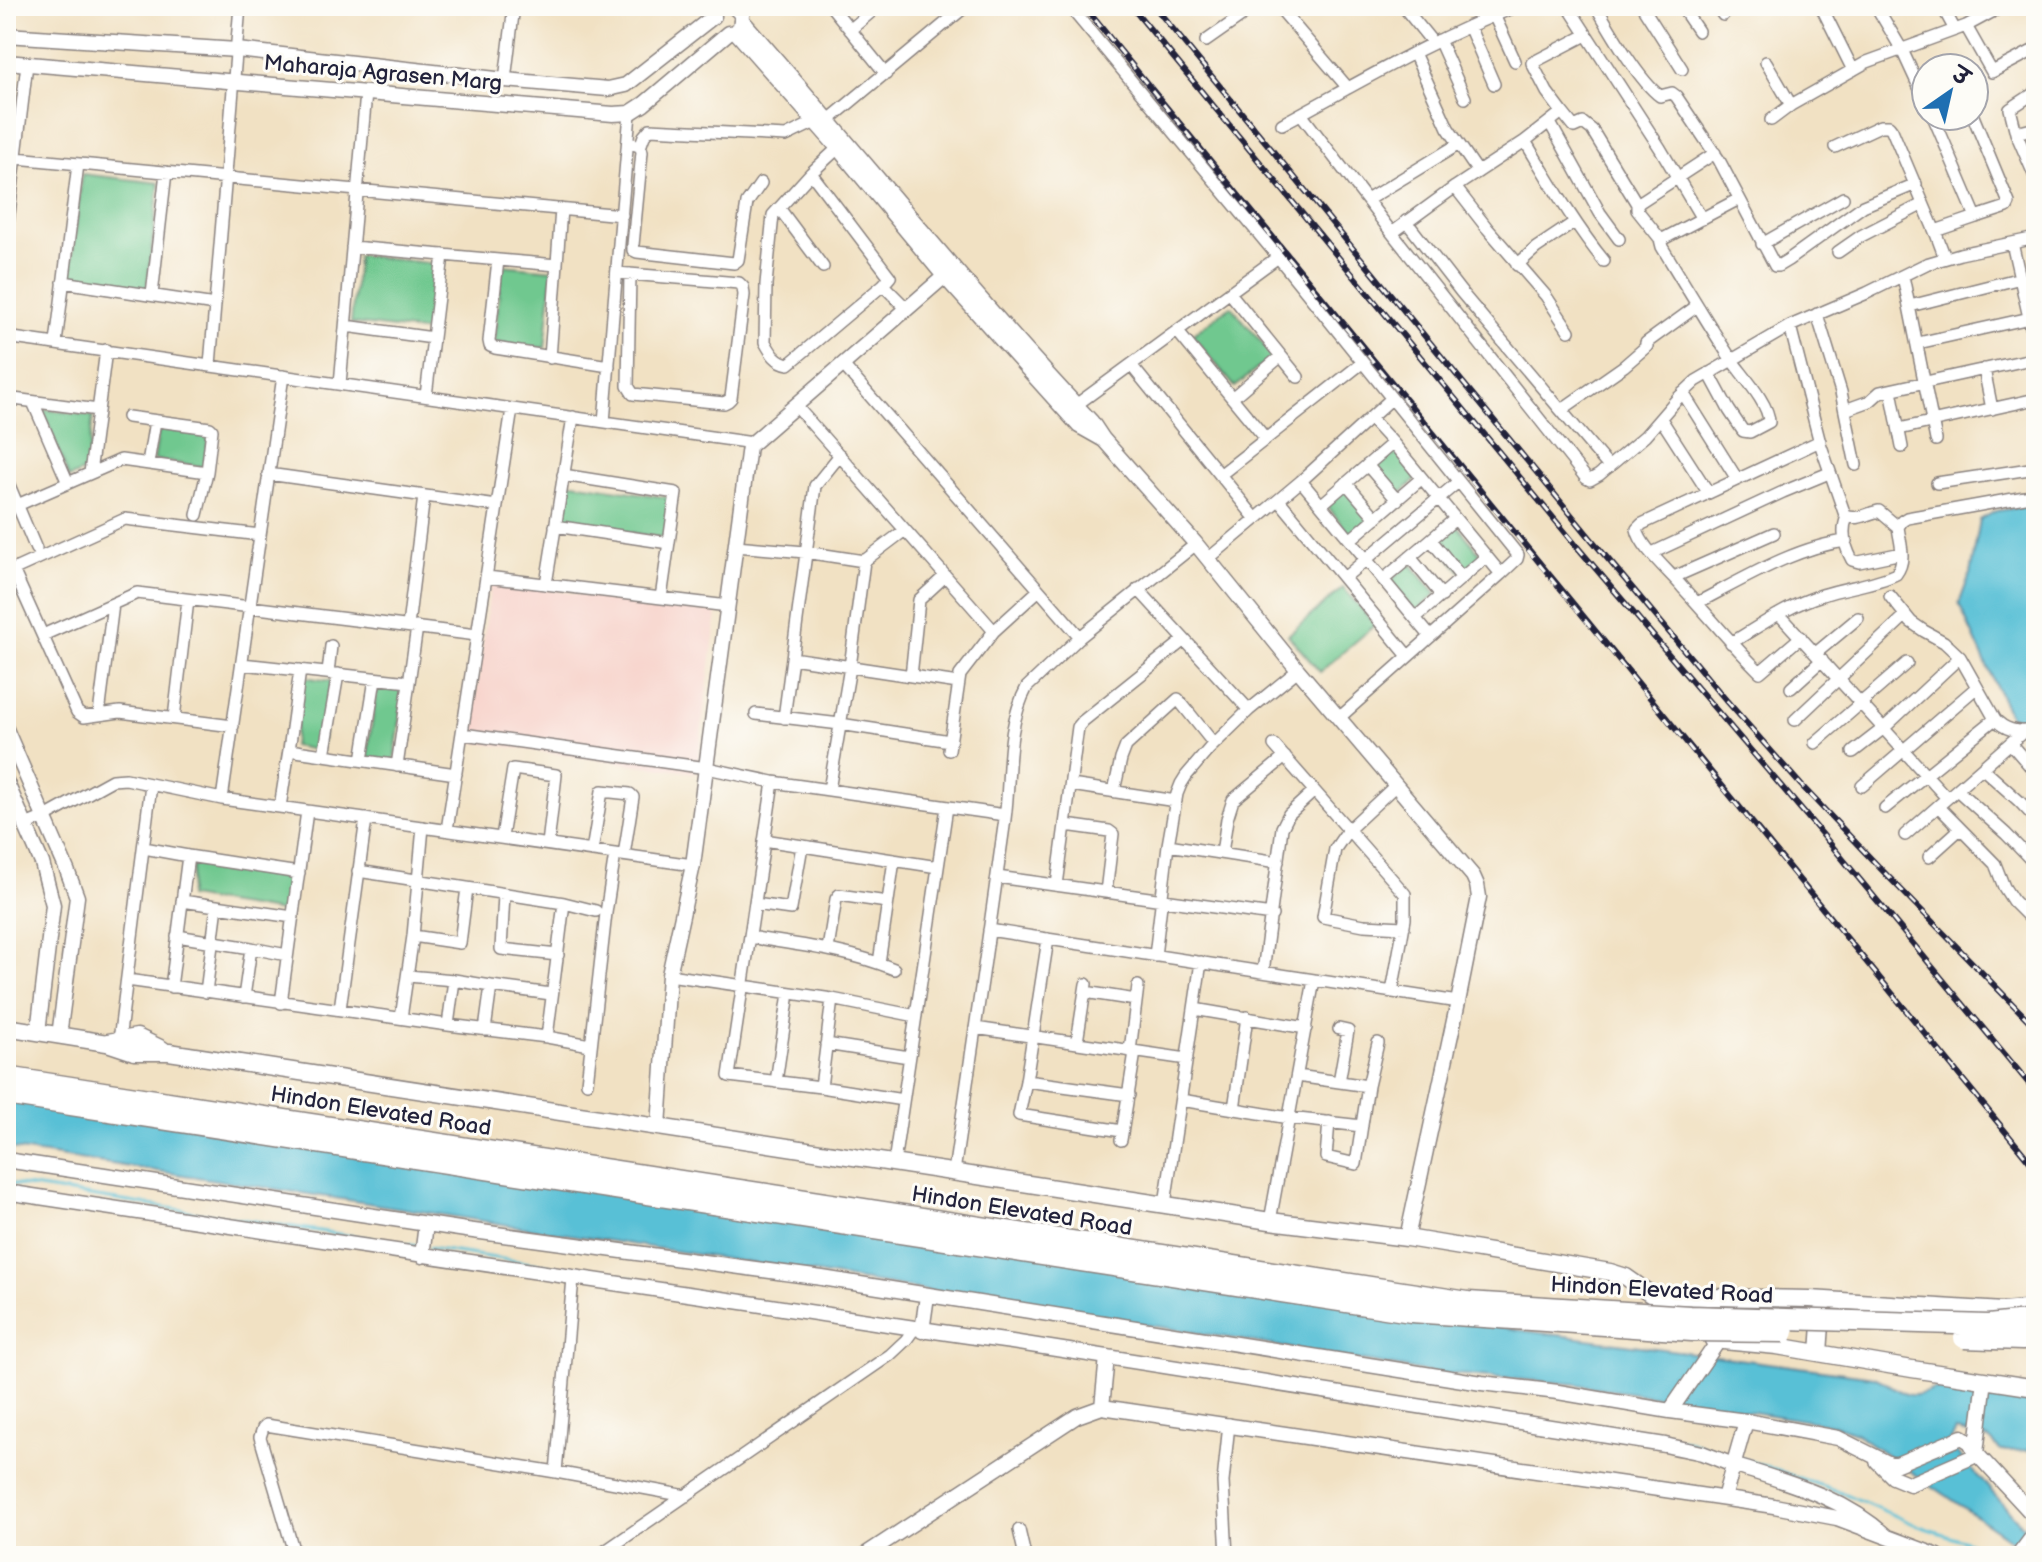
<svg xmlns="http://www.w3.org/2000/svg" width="2042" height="1562" viewBox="0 0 2042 1562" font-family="'Balsamiq Sans','Playpen Sans Deva',sans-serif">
<rect width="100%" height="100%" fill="#fdfcf7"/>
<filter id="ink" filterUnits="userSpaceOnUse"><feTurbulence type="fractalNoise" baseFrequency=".0125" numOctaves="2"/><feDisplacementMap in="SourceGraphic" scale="16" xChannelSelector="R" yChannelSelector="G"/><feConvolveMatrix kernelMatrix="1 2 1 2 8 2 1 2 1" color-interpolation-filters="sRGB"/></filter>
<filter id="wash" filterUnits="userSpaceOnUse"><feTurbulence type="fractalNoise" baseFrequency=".006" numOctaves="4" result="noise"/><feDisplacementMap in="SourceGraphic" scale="32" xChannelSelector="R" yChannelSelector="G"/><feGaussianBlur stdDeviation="1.8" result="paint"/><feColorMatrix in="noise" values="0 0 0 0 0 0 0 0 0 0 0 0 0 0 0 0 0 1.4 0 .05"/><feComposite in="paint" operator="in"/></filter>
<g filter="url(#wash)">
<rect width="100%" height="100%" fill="#f1e1c3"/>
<!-- built -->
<path fill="#f7d1c9" d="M 491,582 L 717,613 L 696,773 L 470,742 Z"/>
<!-- park -->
<path fill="#70c88f" stroke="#497565" stroke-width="2" d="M 82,174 L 159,183 L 147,288 L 70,279 Z
M 358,255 L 436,264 L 429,332 L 351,323 Z
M 502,265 L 553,270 L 545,348 L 494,343 Z
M 1231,306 L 1273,356 L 1235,387 L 1192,335 Z
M 43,409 L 93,416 L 87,470 L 69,478 Z
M 159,428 L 209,435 L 204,467 L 154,460 Z
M 1392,447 L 1418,478 L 1397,496 L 1372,465 Z
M 567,482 L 671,498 L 665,538 L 561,522 Z
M 1346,487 L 1372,518 L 1351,535 L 1325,504 Z
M 1457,525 L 1482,556 L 1462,573 L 1436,542 Z
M 1410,563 L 1436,594 L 1416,612 L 1390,581 Z
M 1343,588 L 1375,625 L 1320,672 L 1288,635 Z
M 304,677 L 331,681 L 321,751 L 293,746 Z
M 378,682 L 405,687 L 394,762 L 367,757 Z
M 193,863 L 293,879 L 288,913 L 188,897 Z"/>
<!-- water -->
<path fill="#59c0d6" stroke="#3e7188" stroke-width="2" d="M 2036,505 L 2036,721 L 2010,717 L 1959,604 L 1970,574 L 1980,520 L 1996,511 Z
M 6,1096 L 918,1230 L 1519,1330 L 1874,1377 C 1902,1389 1903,1404 1934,1389 L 2036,1404 L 2036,1450 L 2001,1451 L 1989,1439 L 1956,1431 L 1949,1444 L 2030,1534 L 2021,1547 L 1855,1433 L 1834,1425 L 1575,1384 L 1427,1372 L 1224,1337 L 387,1206 L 6,1148 Z"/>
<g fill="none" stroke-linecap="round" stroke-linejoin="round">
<!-- stream -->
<path stroke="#59c0d6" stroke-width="3" d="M 6,1183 L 417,1246
M 429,1248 L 635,1279
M 1591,1426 L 1690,1441 L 1732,1456
M 1739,1458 L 1841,1492 L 1916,1525 L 1989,1549 L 2001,1556"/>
</g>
</g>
<g filter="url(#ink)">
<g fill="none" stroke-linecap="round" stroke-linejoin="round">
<!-- minor casing -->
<g stroke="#8a827f" stroke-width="14">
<path id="minor" d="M 831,6 L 886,74
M 1069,6 L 1278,257 L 1518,555 L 1517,559 L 1501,574 L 1339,718
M 1278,6 L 1348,88
M 1403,6 L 1433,43
M 1568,6 L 1660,148 L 1702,219
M 1596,6 C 1610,30 1639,81 1660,96 L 1672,93 L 1676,96 L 1719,160 L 1775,266 L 1778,266 L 1788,260 L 1863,206 L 1916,184
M 1642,6 L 1682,69
M 1681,6 L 1698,31
M 1717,6 L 1723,15
M 1821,6 L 1853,70
M 1876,6 L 1902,50 L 1926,102
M 1942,6 L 1955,30
M 1494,15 L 1515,61
M 1469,26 L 1494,84
M 1966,26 L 1992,72 L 2036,49
M 850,30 L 878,6
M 1439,40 L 1465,98
M 1206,41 L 1256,6
M 1414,53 L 1448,128 L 1478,172
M 1766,62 L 1791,105
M 505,80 L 514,6
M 2036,92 L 2010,109 L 2016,133 L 2036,179
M 1562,112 L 1547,92 L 1532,63 L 1586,35
M 1301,114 L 1392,233 L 1586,478 L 1590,480 L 1599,475 L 1645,436 L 1677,399 L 1696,381 L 1790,326 L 1867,293 L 1926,264 L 1960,254 L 2036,238
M 1933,116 L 1976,217 L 1935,231 L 1945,258
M 1973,116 L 2009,203 L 2007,207 L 1976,217
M 830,119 L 966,6
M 1771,120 L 1791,105 L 1867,62 L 1966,26 L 2003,6
M 1550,123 L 1600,213 L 1619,239
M 1282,124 C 1360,82 1436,37 1518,6
M 2016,133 L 2036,128
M 1525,141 C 1550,182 1574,224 1604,261
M 628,143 C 635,145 641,144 642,152 L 633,245 L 633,250 L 637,252 L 734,263 L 738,260 L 747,203 L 761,183
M 640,147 L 644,136 L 650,129 L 786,136 L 815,122
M 1835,147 L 1880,126 L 1889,126 L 1892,130 L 1936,234
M 838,148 L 811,173 L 890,277 L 883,285 L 907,309
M 1715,153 L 1637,204 L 1637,210 L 1661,240 L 1739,199
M 16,158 L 622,215
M 811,173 L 773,215 L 766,284 L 765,342 C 771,353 776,362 789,364 L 883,285
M 1455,187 L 1487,228 L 1546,296 L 1569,331
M 1367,200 L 1459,144
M 779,208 L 823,267
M 1406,221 L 1461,292 L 1609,467
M 1392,233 L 1455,187 L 1525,141 L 1562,112 L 1574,127 L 1583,123 L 1592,130 L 1637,204
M 6,239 L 27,64
M 1660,239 L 1662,247 C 1685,285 1707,322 1731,359 C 1742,375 1769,403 1769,422 L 1750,432 L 1743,431 L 1729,410 L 1709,373
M 2012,243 L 2036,348
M 1762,244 L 1843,198
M 352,247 L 557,265
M 1838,252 L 1861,236 L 1923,204
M 498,260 L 489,341 L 490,346 L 495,348 L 609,366
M 1517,265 L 1536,248 L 1575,222
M 617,273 L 739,283 L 743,287 L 744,295 L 731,398 L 728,401 L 724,403 L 633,394 L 628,386 L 630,274
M 1903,276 L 1936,440
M 63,282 L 215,305
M 1230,293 L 1298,377
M 152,295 L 166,172
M 1910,306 L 2021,278
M 1817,314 L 1841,392 L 1856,465
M 346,326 L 433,338
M 1790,326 L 1820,443 L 1845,515 C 1855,522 1868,513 1879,511 L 1898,527
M 1177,331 L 1266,439
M 6,337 L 753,443
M 56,343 L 78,164
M 1918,343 L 2030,318
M 550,358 L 561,209
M 210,365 L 240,6
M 843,365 L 1080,637
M 1131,365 L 1256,519
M 1984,369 L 1992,409
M 340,384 L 366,93
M 1891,390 L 1902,447
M 1683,393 L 1737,479
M 426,396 L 443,255
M 6,398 L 98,410
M 1232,398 L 1281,356
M 33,402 L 68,483
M 1076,405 L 1278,257
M 796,406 L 994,631
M 1561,410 L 1624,366 L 1647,346 L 1646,343 L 1697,306
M 1845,410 L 1870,401 L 1880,392 L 2036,358
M 128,417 L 210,428 L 212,430 L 207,472 L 197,515
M 1370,418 L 1393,443 L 1501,574
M 1661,419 L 1708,492
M 604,422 L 630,113
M 1899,429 L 2036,399
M 148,463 L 155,421
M 1367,465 L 1397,500
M 90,473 L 106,350
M 268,474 L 497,506
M 563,475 L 676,493 L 661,598
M 1220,475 L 1362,363
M 6,478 L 36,549
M 1301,481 L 1430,636
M 1346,483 L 1376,518
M 1937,483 L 2036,468
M 1279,500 L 1408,656
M 1321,505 L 1393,443
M 6,510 L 121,460 L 207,472
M 1847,517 C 1841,531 1845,547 1852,560 L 1859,562 L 1902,553
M 555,526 L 669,543
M 1350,540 L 1422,478
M 1431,540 L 1462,578
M 736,546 L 805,552 L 864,561
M 1652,553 L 1783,492 L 1829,473
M 1410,557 L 1442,596
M 1208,559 L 1301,481 L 1391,399
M 13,570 L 77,712 L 84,717 L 120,712 L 233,726
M 6,573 L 125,519 L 260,535
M 487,577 L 728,606
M 1674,577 L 1774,533
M 1344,578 L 1458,482
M 1383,580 L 1455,519
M 546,584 L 573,417
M 1138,589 L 1249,710
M 1890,596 L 1911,622 L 1924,631 L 1944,642 L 1960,657 L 1995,719 C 2006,732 2019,731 2036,732
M 1697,603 C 1742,580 1795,547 1846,541
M 1779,614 L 1947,798
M 1415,618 L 1486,557
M 408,626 L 424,496
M 43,635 L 137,593 L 477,635
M 1801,637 L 1760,672 C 1733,646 1709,616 1683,588 C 1671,573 1640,547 1637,529 L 1642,524 L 1820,441
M 1731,643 C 1761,625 1789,605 1822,595 C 1846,587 1873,585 1896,574 C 1907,560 1900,543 1898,527 L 1902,521 L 1907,518 L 2036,495
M 1816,653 L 1858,618
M 792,658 L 958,683
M 242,664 L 409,682
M 300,670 L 289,750 L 456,774
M 328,673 L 331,646
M 911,676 L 919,600 L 945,576
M 1791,688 L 1822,660
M 99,714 L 113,604
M 756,714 L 840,724 L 950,741
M 174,718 L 188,600
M 784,718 L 815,486 L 840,455
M 1795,720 L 1905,616
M 463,734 L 707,768 L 773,782 L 1005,815
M 1815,743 L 1907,663
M 2010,743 L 2036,773
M 1274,745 L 1405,894 L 1405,919 L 1392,992
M 949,750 L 960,675 L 994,631 L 1039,590
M 1853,752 L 1884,728 L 1960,657
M 324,755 L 338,674
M 362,760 L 375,679
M 397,766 L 417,627
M 1982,768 L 2019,801 L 2036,819
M 773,782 L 729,1076 L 821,1087 L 903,1100
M 1071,785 L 1176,801
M 1396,785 L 1348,830 L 1335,849 L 1323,917 L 1364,925 L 1404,927
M 1862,786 L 1977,687
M 829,790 L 850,667 L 864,561 L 905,530
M 1957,790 L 2006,834 L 2036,865
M 1114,791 L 1121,759 L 1126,746 L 1178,699 L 1214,744
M 222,799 L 283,376
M 1938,806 L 1995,864 L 2004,887 L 2013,901 L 2036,924
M 280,807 L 289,750
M 1885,808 L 1995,719
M 25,825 L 45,817 L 112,780 L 126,779 L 222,799 L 693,865
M 1066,825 L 1109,831 L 1113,834 L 1106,892
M 447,830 L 512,409
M 1905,835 L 2024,731
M 502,837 L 513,769 L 556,775 L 548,844
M 764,840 L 938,867
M 1168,845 L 1278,862
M 144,848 L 188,856
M 592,851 L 602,791 L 630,794 L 633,797 L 624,855
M 1222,853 L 1227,819 L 1233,800 L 1285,757
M 1929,857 L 1960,829
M 358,871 L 564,903 L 596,911
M 997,877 L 1272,915
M 1057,885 L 1078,727 L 1083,721 L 1184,640
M 504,895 L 501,949 L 558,955
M 182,901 L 293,917
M 755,904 L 791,909 L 802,846
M 989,930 L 1458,1002
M 177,936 L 251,948
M 413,936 L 460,943 L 467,888
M 750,937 C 798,945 848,950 894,969
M 1048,939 L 1026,1081 L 1019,1115 L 1122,1131
M 828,949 L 836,899 L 839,895 L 887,902
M 1155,956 L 1168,845 L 1177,794 L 1181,784 L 1186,776 L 1209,749 L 1249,710 L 1298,670
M 879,963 L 894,860
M 1263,972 L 1282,828 L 1289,814 L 1314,791
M 669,975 L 832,999 L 916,1016
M 408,976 L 454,980 L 448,1025
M 127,980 L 448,1025 L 547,1037 L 564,903
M 454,980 L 491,986
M 171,987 L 188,856 L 299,873
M 206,992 L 217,906
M 1085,992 L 1136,1000
M 244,997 L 251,948 L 287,955
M 281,1003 L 307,811
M 340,1009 L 366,819
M 1194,1009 L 1306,1028
M 401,1018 L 413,936 L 423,827
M 975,1028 L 1187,1059
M 1339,1029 L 1348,1031 L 1339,1082
M 485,1030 L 491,986 L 551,994
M 547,1037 L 590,1045
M 119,1041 L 151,785
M 1077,1042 L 1086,984
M 826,1044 L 909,1057
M 1130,1051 L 1138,986
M 1297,1076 L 1368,1086
M 1026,1081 L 1129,1095
M 776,1082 L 789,993
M 587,1083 L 606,913 L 615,854
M 821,1087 L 832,999
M 1181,1100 L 1289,1118 L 1362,1126
M 1234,1109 L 1247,1017
M 1329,1122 L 1326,1157 L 1356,1164 L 1368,1086 L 1378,1043
M 1121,1140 L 1135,1052
M 894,1163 L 947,807
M 954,1172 C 971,1054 989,937 1005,819 C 1011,775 1005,728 1027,687 L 1080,637 L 1196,544
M 1165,1204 L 1201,962
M 1270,1221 L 1314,980
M 6,1223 L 11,1193
M 556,1472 L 573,1278
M 1019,1530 L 1025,1556
M 6,1554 L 8,1551
M 295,1556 L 260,1437 L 263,1428 L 266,1425 L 556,1472 L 686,1496
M 598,1556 L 890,1355 L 906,1340 L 914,1329
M 1227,1556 L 1223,1482 L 1229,1424"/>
</g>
<!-- tertiary casing -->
<g stroke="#8a827f" stroke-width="17">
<path id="tertiary" d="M 733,6 L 742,15 L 740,26
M 742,20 C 859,153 969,292 1091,421 L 1103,439 L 1196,544 L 1298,670 L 1473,876 L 1477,885 L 1479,897 L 1458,1002 L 1407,1238
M 735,31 L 838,148 L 944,276 L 1079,426 L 1102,439
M 6,35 L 237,50 L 505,80 L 608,89 L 626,85 L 714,16
M 6,62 L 613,114 L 630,113 L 644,104 L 728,33
M 6,729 L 67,870 L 77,897 L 59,1036
M 6,781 L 42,863 L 53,905 L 38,1032
M 659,1127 L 669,975 L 693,865 L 749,446 L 954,268
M 6,1160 L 466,1230 L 822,1278 L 1482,1383 L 1558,1392 L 1670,1411 L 1746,1421 L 1838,1438 L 1890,1464 L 1897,1464 L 1962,1437 L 1970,1442 L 1976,1453 L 2036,1518
M 6,1192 C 251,1229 497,1267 742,1302 C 832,1315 922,1330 1012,1342 L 1665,1445 C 1677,1448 1690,1450 1702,1453 C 1713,1457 1725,1462 1736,1466 C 1789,1483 1843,1497 1886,1536
M 422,1256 L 426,1224
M 922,1331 L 927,1296
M 1102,1407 L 1107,1357
M 1670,1411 L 1719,1340
M 1877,1461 L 1893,1477 L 1910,1484 L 1972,1457 L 1976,1453 L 1985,1380
M 1724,1498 L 1746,1421
M 863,1556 L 1077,1416 L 1102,1407 L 1774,1506 L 1837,1518 L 1938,1556
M 2018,1556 L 2036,1532"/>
</g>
<!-- secondary casing -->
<g stroke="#8a827f" stroke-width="19">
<path id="secondary" d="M 6,1027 L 107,1043 L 134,1052 L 169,1052 L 1270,1221 L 1407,1238 L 1610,1272 L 1626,1277 L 1653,1296 L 1810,1299 L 2003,1311 L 2036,1308
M 108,1042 L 137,1037 L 162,1049
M 1713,1340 L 1777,1346 L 1912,1369 L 2036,1388
M 1819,1353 L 1822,1310"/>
</g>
<!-- minor -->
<use href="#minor" stroke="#fff" stroke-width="11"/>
<!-- tertiary -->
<use href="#tertiary" stroke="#fff" stroke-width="14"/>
<!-- secondary -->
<use href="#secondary" stroke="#fff" stroke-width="16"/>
<!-- rail casing -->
<g stroke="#22223b" stroke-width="6">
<path id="rail" d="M 1084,6 C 1399,396 1719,782 2036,1169
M 1131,6 L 1579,549 L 1822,834 L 2036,1092
M 1154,6 L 1592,540 L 1726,700 L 1801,785 L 1879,867 L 2036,1028"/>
</g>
<!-- rail -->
<use href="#rail" stroke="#fdfcf7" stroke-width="3" stroke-dasharray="9" stroke-linecap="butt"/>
<!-- motorway-bridge casing -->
<g stroke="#8a827f" stroke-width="23" stroke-linecap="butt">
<path id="motorway-bridge" d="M 6,1077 L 1468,1302 L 1690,1316 L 1988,1325 L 2036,1320
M 6,1095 L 1411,1312 L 1692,1331 L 1784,1332
M 1964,1338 L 2022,1340 L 2036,1339"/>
</g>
<!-- motorway-bridge -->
<use href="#motorway-bridge" stroke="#fff" stroke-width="20"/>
</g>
</g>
<g text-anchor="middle" stroke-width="6" stroke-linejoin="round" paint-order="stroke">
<!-- street labels -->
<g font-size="22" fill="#22223b" stroke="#fdfcf7">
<text transform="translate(383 72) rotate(5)" y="8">Maharaja Agrasen Marg</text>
<text transform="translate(381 1110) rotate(9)" y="8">Hindon Elevated Road</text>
<text transform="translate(1022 1210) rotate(9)" y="8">Hindon Elevated Road</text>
<text transform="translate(1662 1289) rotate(3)" y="8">Hindon Elevated Road</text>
</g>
</g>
<!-- margin -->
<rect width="2042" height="1562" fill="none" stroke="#fdfcf7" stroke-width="32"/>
<!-- north arrow -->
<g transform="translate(1950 92) rotate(34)"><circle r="38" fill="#fdfcf7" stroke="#a5a5ac" stroke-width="2"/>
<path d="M0-6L14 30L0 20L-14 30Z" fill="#1f6fb2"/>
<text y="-12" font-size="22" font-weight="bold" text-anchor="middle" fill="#22223b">उ</text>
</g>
</svg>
